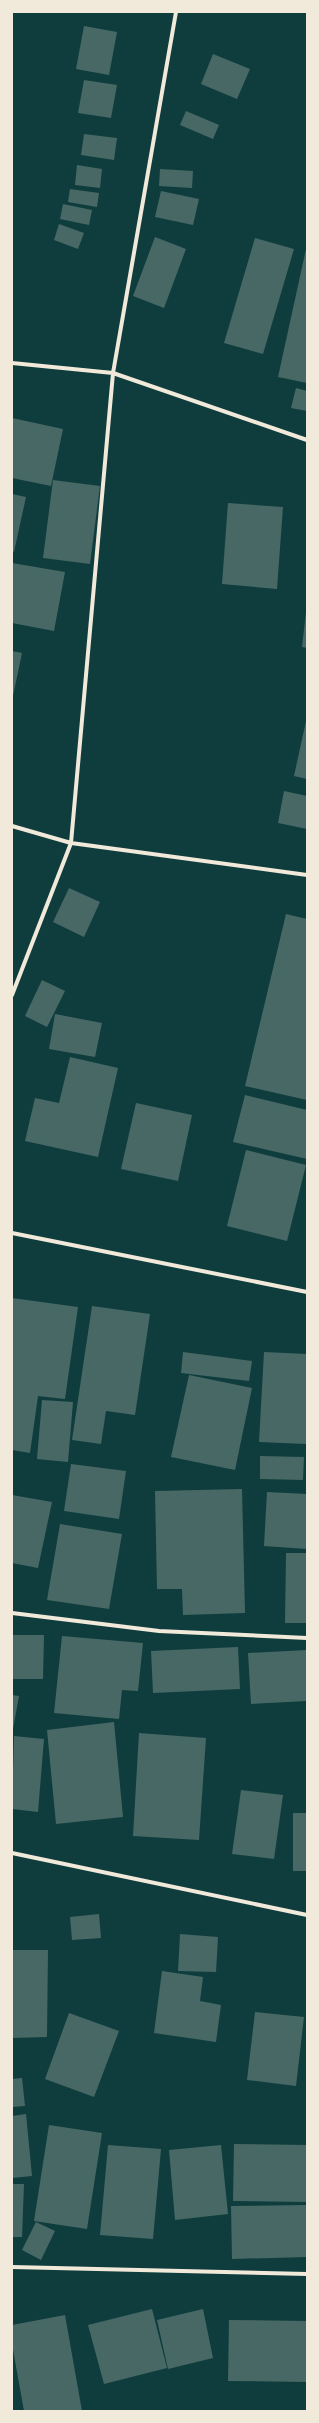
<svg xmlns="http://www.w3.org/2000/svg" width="319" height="2423" viewBox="0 0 319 2423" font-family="Lora,serif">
<rect width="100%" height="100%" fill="#0f3d3e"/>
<!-- building -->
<path fill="#486865" d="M 84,26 L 117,32 L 109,75 L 76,69 Z
M 213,54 L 250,69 L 237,99 L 201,84 Z
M 84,80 L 117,85 L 111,118 L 78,113 Z
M 186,111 L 219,125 L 213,139 L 180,125 Z
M 84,134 L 117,138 L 114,160 L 81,155 Z
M 77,165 L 102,169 L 100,188 L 75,185 Z
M 160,169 L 193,171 L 192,188 L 159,186 Z
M 70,189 L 99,193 L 97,207 L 68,202 Z
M 161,191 L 199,199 L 193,225 L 155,217 Z
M 63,204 L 92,210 L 89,225 L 60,219 Z
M 59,224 L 84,233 L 78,249 L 54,240 Z
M 155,237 L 186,249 L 164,308 L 133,296 Z
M 255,238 L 294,249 L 263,354 L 224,343 Z
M 306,249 L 307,250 L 307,383 L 278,377 Z
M 296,388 L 307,391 L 307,411 L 291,408 Z
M 12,418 L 63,429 L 51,486 L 12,478 Z
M 53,480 L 100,486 L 90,564 L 43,558 Z
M 12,494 L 26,497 L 14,552 L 12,551 Z
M 228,503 L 283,507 L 277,589 L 222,584 Z
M 12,563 L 65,572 L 54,631 L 12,623 Z
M 306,612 L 307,612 L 307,648 L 302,647 Z
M 12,651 L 22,653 L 13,696 L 12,696 Z
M 306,721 L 307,721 L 307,779 L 294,776 Z
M 284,791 L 307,796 L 307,829 L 278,823 Z
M 69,888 L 100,902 L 84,937 L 53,922 Z
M 286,914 L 307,919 L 307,1100 L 245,1086 Z
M 42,980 L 65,991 L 47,1027 L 25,1016 Z
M 55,1014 L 102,1023 L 95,1057 L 49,1049 Z
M 70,1057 L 118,1068 L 98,1157 L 25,1141 L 35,1098 L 59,1103 Z
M 245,1095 L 307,1110 L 307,1159 L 233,1142 Z
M 136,1103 L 192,1115 L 178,1181 L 121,1169 Z
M 246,1150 L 306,1165 L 287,1241 L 227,1226 Z
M 12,1298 L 78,1307 L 65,1399 L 38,1396 L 30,1453 L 12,1450 Z
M 92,1306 L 150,1314 L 135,1415 L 106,1411 L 101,1444 L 72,1440 Z
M 183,1352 L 252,1361 L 249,1381 L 181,1373 Z
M 264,1352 L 307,1354 L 306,1444 L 259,1442 Z
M 189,1375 L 252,1388 L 235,1470 L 171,1457 Z
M 42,1400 L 73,1402 L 68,1462 L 37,1459 Z
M 260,1456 L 304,1457 L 303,1480 L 260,1479 Z
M 71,1464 L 126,1471 L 119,1519 L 64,1511 Z
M 242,1489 L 245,1613 L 183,1615 L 182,1589 L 157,1589 L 155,1491 Z
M 267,1492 L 307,1494 L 307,1549 L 264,1546 Z
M 12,1495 L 52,1502 L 38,1568 L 12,1563 Z
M 60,1524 L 122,1534 L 109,1609 L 47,1600 Z
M 286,1553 L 307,1553 L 307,1623 L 285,1623 Z
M 12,1635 L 44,1635 L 43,1679 L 12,1679 Z
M 62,1636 L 143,1643 L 138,1691 L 122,1690 L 119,1719 L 54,1713 Z
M 238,1647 L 240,1689 L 153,1693 L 151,1651 Z
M 307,1650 L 307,1701 L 251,1704 L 248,1653 Z
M 12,1695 L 19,1696 L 13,1729 L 12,1729 Z
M 114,1722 L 123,1817 L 56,1824 L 47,1730 Z
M 139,1733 L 206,1738 L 199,1840 L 133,1836 Z
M 14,1736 L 44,1739 L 38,1812 L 12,1809 Z
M 241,1790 L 283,1795 L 274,1859 L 232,1854 Z
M 293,1813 L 307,1813 L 307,1871 L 293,1871 Z
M 99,1914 L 101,1938 L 72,1940 L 70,1917 Z
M 180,1934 L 218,1937 L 216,1972 L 178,1971 Z
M 12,1950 L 48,1950 L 47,2037 L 12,2038 Z
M 162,1971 L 203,1977 L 200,2001 L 221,2005 L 216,2042 L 154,2033 Z
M 255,2012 L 304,2017 L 296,2086 L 247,2080 Z
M 69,2013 L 119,2031 L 94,2097 L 45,2079 Z
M 22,2078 L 25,2106 L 12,2107 L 12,2079 Z
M 26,2114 L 32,2176 L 12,2178 L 12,2116 Z
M 49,2125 L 102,2133 L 87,2229 L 34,2221 Z
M 234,2144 L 307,2145 L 307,2202 L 233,2201 Z
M 108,2145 L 161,2149 L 153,2239 L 100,2235 Z
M 221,2145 L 228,2214 L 175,2220 L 169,2150 Z
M 12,2184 L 24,2184 L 22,2237 L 12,2237 Z
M 306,2205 L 307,2257 L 232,2259 L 231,2206 Z
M 36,2222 L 55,2231 L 41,2260 L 22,2250 Z
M 152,2309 L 167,2368 L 104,2384 L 88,2325 Z
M 203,2309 L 213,2358 L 168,2369 L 157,2320 Z
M 65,2315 L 82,2411 L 24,2411 L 12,2344 L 12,2325 Z
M 229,2320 L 307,2321 L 307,2382 L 228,2381 Z"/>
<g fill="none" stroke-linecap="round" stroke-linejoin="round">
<!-- minor -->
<path stroke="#f1e9da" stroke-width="4" d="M 12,363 L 113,373 L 307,440
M 12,826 L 71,843 L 307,875
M 12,995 L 71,843 L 113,373 L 176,12
M 12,1233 L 307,1292
M 12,1613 L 159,1631 L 307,1638
M 12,1853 L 307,1915
M 12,2267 L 307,2274"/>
</g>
<!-- border -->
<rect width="319" height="2423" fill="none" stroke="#f1e9da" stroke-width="26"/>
</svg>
